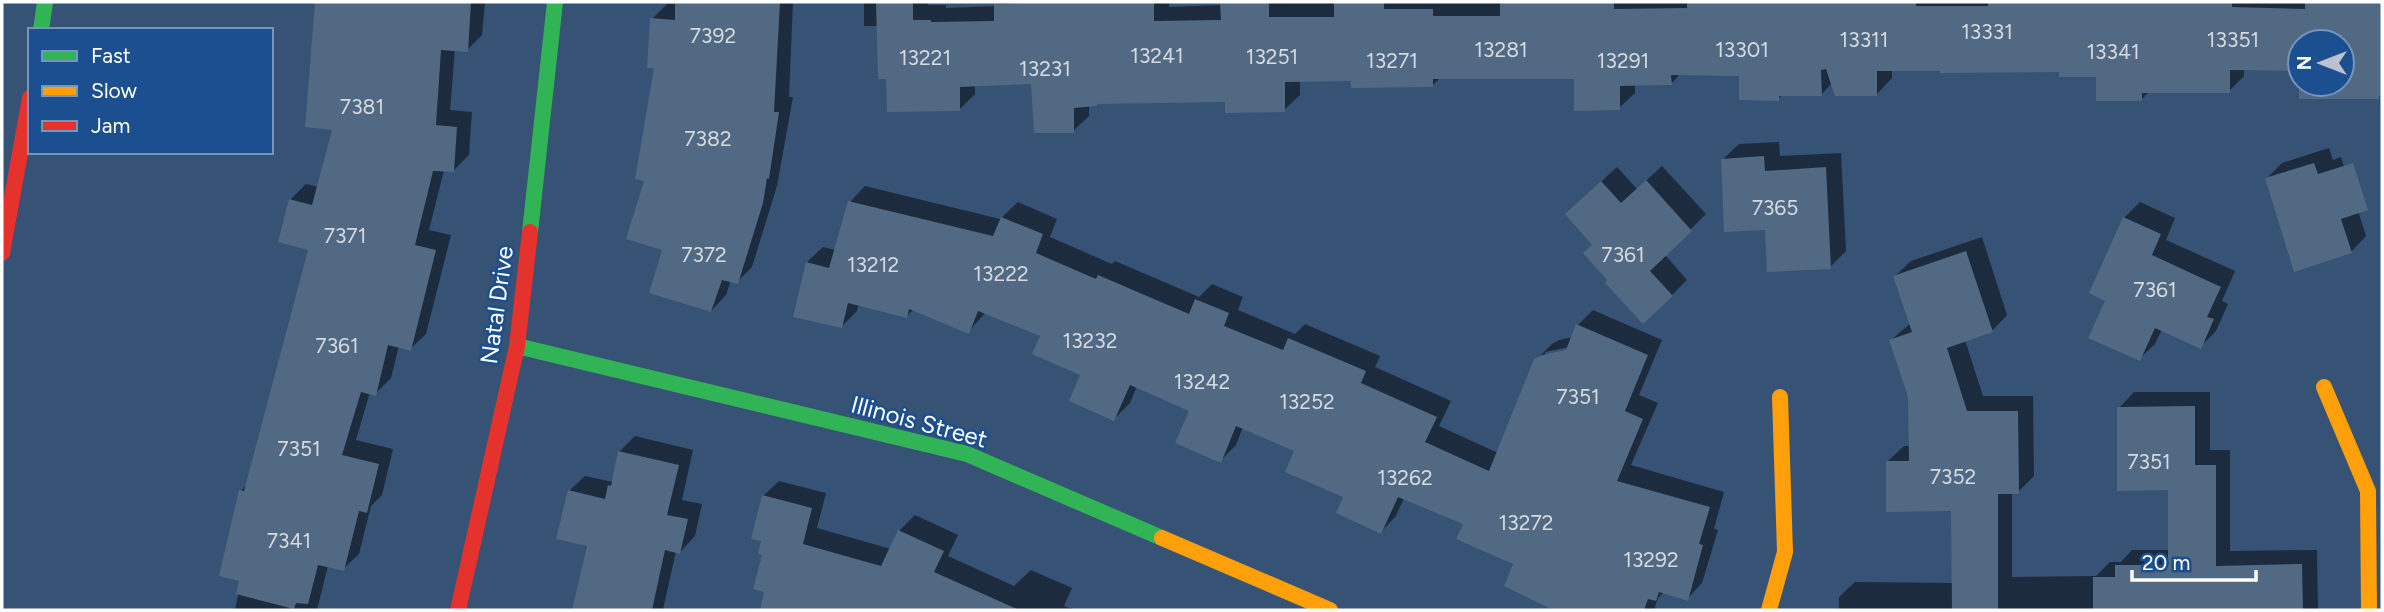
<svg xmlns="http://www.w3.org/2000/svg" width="2384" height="612" viewBox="0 0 2384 612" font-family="Figtree,sans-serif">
<rect width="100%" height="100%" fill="#365274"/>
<!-- shadow -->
<path fill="#0007" fill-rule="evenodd" d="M 350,2 L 485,2 L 482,35 L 467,50 L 455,49 L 450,110 L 472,112 L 469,155 L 453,171 L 444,170 L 429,230 L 451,235 L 426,334 L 410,349 L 399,346 L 391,378 L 375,394 L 370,392 L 356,440 L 393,449 L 382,495 L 371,506 L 359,554 L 343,569 L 328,566 L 317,610 L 235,610 L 241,580 L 241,491 L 248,483 L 310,249 L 290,200 L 306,184 L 318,187 L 334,128 L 347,40 Z
M 677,2 L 793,2 L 789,97 L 793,97 L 777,186 L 752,267 L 737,282 L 731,280 L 726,295 L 711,311 L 664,249 L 646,179 L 657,67 L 652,19 L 667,4 L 677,4 Z
M 864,2 L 928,2 L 928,5 L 946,5 L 946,8 L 996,6 L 999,2 L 1169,2 L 1169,7 L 1222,5 L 1222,2 L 2382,2 L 2382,94 L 2379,97 L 2310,84 L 2342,84 L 2342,42 L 2300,42 L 2300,69 L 2244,68 L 2244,76 L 2229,91 L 2150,91 L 2141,100 L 2097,75 L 2061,71 L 1892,69 L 1892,78 L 1877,94 L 1832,83 L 1822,94 L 1783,94 L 1778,99 L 1741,74 L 1681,73 L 1671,84 L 1635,84 L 1635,93 L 1619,108 L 1576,77 L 1441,77 L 1433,85 L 1352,80 L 1300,80 L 1300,95 L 1284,110 L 1227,101 L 1098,102 L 1089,105 L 1089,116 L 1073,131 L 1033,82 L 975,85 L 975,94 L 959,110 L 888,77 L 877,26 L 864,26 Z
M 1779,142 L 1780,156 L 1841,153 L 1846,251 L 1830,267 L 1767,228 L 1723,159 L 1739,144 Z
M 2329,148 L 2333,160 L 2341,157 L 2366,236 L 2351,252 L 2267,178 L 2282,163 Z
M 1662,166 L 1706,214 L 1665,255 L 1687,280 L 1672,295 L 1610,280 L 1594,244 L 1582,199 L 1617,167 L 1637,189 Z
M 865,186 L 1000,219 L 1018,202 L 1057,219 L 1050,237 L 1112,264 L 1115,261 L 1199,297 L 1212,284 L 1243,297 L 1238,310 L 1295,334 L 1305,324 L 1380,356 L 1375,367 L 1451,401 L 1439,426 L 1498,453 L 1536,360 L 1552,344 L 1559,340 L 1573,337 L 1578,325 L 1593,310 L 1662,340 L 1639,395 L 1658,403 L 1631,465 L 1724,492 L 1714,529 L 1718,530 L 1702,583 L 1687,599 L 1664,592 L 1658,598 L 1654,610 L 1559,610 L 1506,586 L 1516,563 L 1465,523 L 1404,498 L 1396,516 L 1381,532 L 1296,450 L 1243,427 L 1236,445 L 1220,461 L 1191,410 L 1137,386 L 1130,403 L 1114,419 L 1083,374 L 1042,335 L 986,312 L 968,332 L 914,309 L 907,316 L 859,304 L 857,311 L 842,326 L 807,262 L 823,247 L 836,250 L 850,202 ZM 1574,346 L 1574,350 L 1545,356 L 1545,352 Z
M 2140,202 L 2175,218 L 2166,240 L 2235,271 L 2222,301 L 2228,304 L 2216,331 L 2200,347 L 2162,329 L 2155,344 L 2139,359 L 2107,300 L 2124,218 Z
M 1982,237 L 2007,315 L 1992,331 L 1965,340 L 1983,396 L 2033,396 L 2034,476 L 2018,492 L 2012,492 L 2012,577 L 2096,576 L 2110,562 L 2121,562 L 2132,550 L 2170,550 L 2170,488 L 2119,408 L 2134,392 L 2210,392 L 2210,450 L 2230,450 L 2230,551 L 2317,550 L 2318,610 L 2333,610 L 1839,610 L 1839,597 L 1855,582 L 1953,583 L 1953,509 L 1888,461 L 1904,446 L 1910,446 L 1909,397 L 1891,340 L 1911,323 L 1895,276 L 1911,261 Z
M 635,436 L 693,450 L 682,500 L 702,504 L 695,536 L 680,552 L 676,551 L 663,610 L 574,610 L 590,545 L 569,491 L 585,476 L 613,482 L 620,451 Z
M 779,481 L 826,493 L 817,528 L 891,549 L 899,531 L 915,515 L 958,535 L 948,556 L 1014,586 L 1031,570 L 1072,588 L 1064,606 L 1075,610 L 762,610 L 767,591 L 763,496 Z"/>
<!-- building -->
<path fill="#526984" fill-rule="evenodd" d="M 315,2 L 471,2 L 468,52 L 441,50 L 436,125 L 457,127 L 454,172 L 433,171 L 415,245 L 436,250 L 411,351 L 388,345 L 376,396 L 361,392 L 342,455 L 379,464 L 367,513 L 359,511 L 344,571 L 318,565 L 308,604 L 296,603 L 294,609 L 236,594 L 239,581 L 219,576 L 239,490 L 244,491 L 308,250 L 278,242 L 289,199 L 312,205 L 332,130 L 305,127 Z
M 675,2 L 780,2 L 774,112 L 779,112 L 769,179 L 767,178 L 763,203 L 738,284 L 722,280 L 711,312 L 649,293 L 662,250 L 626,239 L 644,181 L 635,179 L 654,68 L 647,68 L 650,18 L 675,20 Z
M 876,2 L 913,2 L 913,20 L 931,20 L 931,22 L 994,21 L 994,4 L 1045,2 L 1154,2 L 1154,21 L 1221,20 L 1220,2 L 1269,2 L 1269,17 L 1334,17 L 1334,2 L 1384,2 L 1384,9 L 1433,9 L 1433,16 L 1500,16 L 1500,2 L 1614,2 L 1614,9 L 1687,8 L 1687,2 L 1916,2 L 1916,6 L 1988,6 L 1988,2 L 2232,2 L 2232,7 L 2305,9 L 2305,2 L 2382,2 L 2382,96 L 2379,96 L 2379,99 L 2299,99 L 2299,71 L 2230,70 L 2230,93 L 2142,93 L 2142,101 L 2096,101 L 2096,77 L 2059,77 L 2059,72 L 1940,73 L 1940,71 L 1877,71 L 1877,96 L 1835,96 L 1826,69 L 1821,70 L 1822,96 L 1779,96 L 1779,101 L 1739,100 L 1739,76 L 1671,75 L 1672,85 L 1620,86 L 1620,110 L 1574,111 L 1574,79 L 1433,79 L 1433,87 L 1351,88 L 1351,81 L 1285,82 L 1285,112 L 1225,113 L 1225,102 L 1097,104 L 1097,106 L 1074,108 L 1074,133 L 1034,133 L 1031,84 L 960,87 L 960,111 L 887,112 L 886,79 L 878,79 ZM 2300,42 L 2342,42 L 2342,84 L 2300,84 Z
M 1764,156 L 1765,171 L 1826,167 L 1831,269 L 1767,272 L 1765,230 L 1724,232 L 1721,159 Z
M 2314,163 L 2318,174 L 2353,163 L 2368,210 L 2341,219 L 2352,253 L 2294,272 L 2265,178 Z
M 1646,180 L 1692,231 L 1650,271 L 1673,296 L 1643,324 L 1605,283 L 1607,280 L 1583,253 L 1592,245 L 1565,214 L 1601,181 L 1621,203 Z
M 848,201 L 993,236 L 1001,217 L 1043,234 L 1036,253 L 1096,279 L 1098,275 L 1189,314 L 1195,299 L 1229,313 L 1224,326 L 1283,350 L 1288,338 L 1366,371 L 1361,383 L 1437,417 L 1425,442 L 1489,471 L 1534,359 L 1542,355 L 1566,350 L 1576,324 L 1648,355 L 1625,411 L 1643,419 L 1617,481 L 1710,507 L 1699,544 L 1703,545 L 1688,601 L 1659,592 L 1656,601 L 1648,599 L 1644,610 L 1553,610 L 1504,586 L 1513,564 L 1456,539 L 1463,524 L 1398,497 L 1381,534 L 1336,513 L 1343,497 L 1285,472 L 1294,451 L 1236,426 L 1221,463 L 1175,443 L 1189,411 L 1130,385 L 1114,421 L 1069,401 L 1080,375 L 1032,354 L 1040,336 L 978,311 L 969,334 L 909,309 L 907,318 L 848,303 L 842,328 L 793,317 L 806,262 L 829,268 Z
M 2123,217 L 2161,234 L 2152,255 L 2221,287 L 2207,317 L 2214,319 L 2201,349 L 2155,328 L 2140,361 L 2088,338 L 2105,301 L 2089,293 Z
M 1966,251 L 1993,332 L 1947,348 L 1967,411 L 2018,411 L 2019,494 L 1998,494 L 1998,610 L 1952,610 L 1951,511 L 1886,512 L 1886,461 L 1909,461 L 1908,397 L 1889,340 L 1912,332 L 1893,276 Z
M 2195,406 L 2195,465 L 2216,465 L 2216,566 L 2302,564 L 2303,610 L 2093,610 L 2093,577 L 2115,577 L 2115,565 L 2168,565 L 2168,490 L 2117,491 L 2117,407 Z
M 618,451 L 679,465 L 667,515 L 688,519 L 680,554 L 665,550 L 652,610 L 572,610 L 587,546 L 556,539 L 568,490 L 605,499 L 608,485 L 611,486 Z
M 762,495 L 812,508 L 803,544 L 881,566 L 898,530 L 944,551 L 934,572 L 1019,610 L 760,610 L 764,592 L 753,589 L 762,555 L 758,554 L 761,541 L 751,539 Z"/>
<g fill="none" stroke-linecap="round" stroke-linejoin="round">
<!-- fast -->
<path stroke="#30b455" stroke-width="16" d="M 41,30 L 45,2
M 530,232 L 555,2
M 517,346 L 967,454 L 1162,538"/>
<!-- slow -->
<path stroke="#ff9f0a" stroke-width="16" d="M 2324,387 L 2368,491 L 2369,610
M 1162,538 L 1330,610
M 1769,610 L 1785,552 L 1780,397"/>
<!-- jam -->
<path stroke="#e5322d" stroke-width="16" d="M 2,253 L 30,98
M 458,610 L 517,346 L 530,232"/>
</g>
<g text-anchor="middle" stroke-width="5" stroke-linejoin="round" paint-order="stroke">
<!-- number labels -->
<g font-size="21" fill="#d4dae0">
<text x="1987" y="39">13331</text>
<text x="713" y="43">7392</text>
<text x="1864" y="47">13311</text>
<text x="2233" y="47">13351</text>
<text x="1501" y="57">13281</text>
<text x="1742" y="57">13301</text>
<text x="2113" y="59">13341</text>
<text x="1157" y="63">13241</text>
<text x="1272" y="64">13251</text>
<text x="925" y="65">13221</text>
<text x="1392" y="68">13271</text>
<text x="1623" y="68">13291</text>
<text x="1045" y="76">13231</text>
<text x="362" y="114">7381</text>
<text x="708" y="146">7382</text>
<text x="1775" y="215">7365</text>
<text x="345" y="243">7371</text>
<text x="704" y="262">7372</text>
<text x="1623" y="262">7361</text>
<text x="873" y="272">13212</text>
<text x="1001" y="281">13222</text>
<text x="2155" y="297">7361</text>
<text x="1090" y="348">13232</text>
<text x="337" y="353">7361</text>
<text x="1202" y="389">13242</text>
<text x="1578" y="404">7351</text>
<text x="1307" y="409">13252</text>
<text x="299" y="456">7351</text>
<text x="2149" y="469">7351</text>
<text x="1953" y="484">7352</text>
<text x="1405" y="485">13262</text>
<text x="1526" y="530">13272</text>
<text x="289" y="548">7341</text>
<text x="1651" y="567">13292</text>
</g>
<!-- street labels -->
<g font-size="24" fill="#fff" stroke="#1b4f8f">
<text transform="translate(497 305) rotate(-82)" y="8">Natal Drive</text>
<text transform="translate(919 422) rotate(15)" y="8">Illinois Street</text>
</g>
</g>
<!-- border -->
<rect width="2384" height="612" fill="none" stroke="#ffffff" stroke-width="7"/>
<!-- legend -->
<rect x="28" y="28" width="245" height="126" fill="#1b4f8f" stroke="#7695bc" stroke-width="2"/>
<rect x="42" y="51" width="35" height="10" fill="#30b455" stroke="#7695bc" stroke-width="2"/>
<text x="91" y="63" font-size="21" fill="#ffffff">Fast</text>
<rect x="42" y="86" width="35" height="10" fill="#ff9f0a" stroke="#7695bc" stroke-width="2"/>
<text x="91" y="98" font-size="21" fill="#ffffff">Slow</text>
<rect x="42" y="121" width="35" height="10" fill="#e5322d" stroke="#7695bc" stroke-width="2"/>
<text x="91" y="133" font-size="21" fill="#ffffff">Jam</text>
<!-- north arrow -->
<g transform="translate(2321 63) rotate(270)"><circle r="33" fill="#1b4f8f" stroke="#7695bc" stroke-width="2"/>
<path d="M0-5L12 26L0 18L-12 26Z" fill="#b9c2ce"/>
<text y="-10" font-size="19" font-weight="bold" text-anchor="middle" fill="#ffffff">N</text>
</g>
<!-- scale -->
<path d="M2132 570v10h124v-10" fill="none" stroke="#ffffff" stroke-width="3.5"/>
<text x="2142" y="570" font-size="21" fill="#ffffff" stroke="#1b4f8f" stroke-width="5" paint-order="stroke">20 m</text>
</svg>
